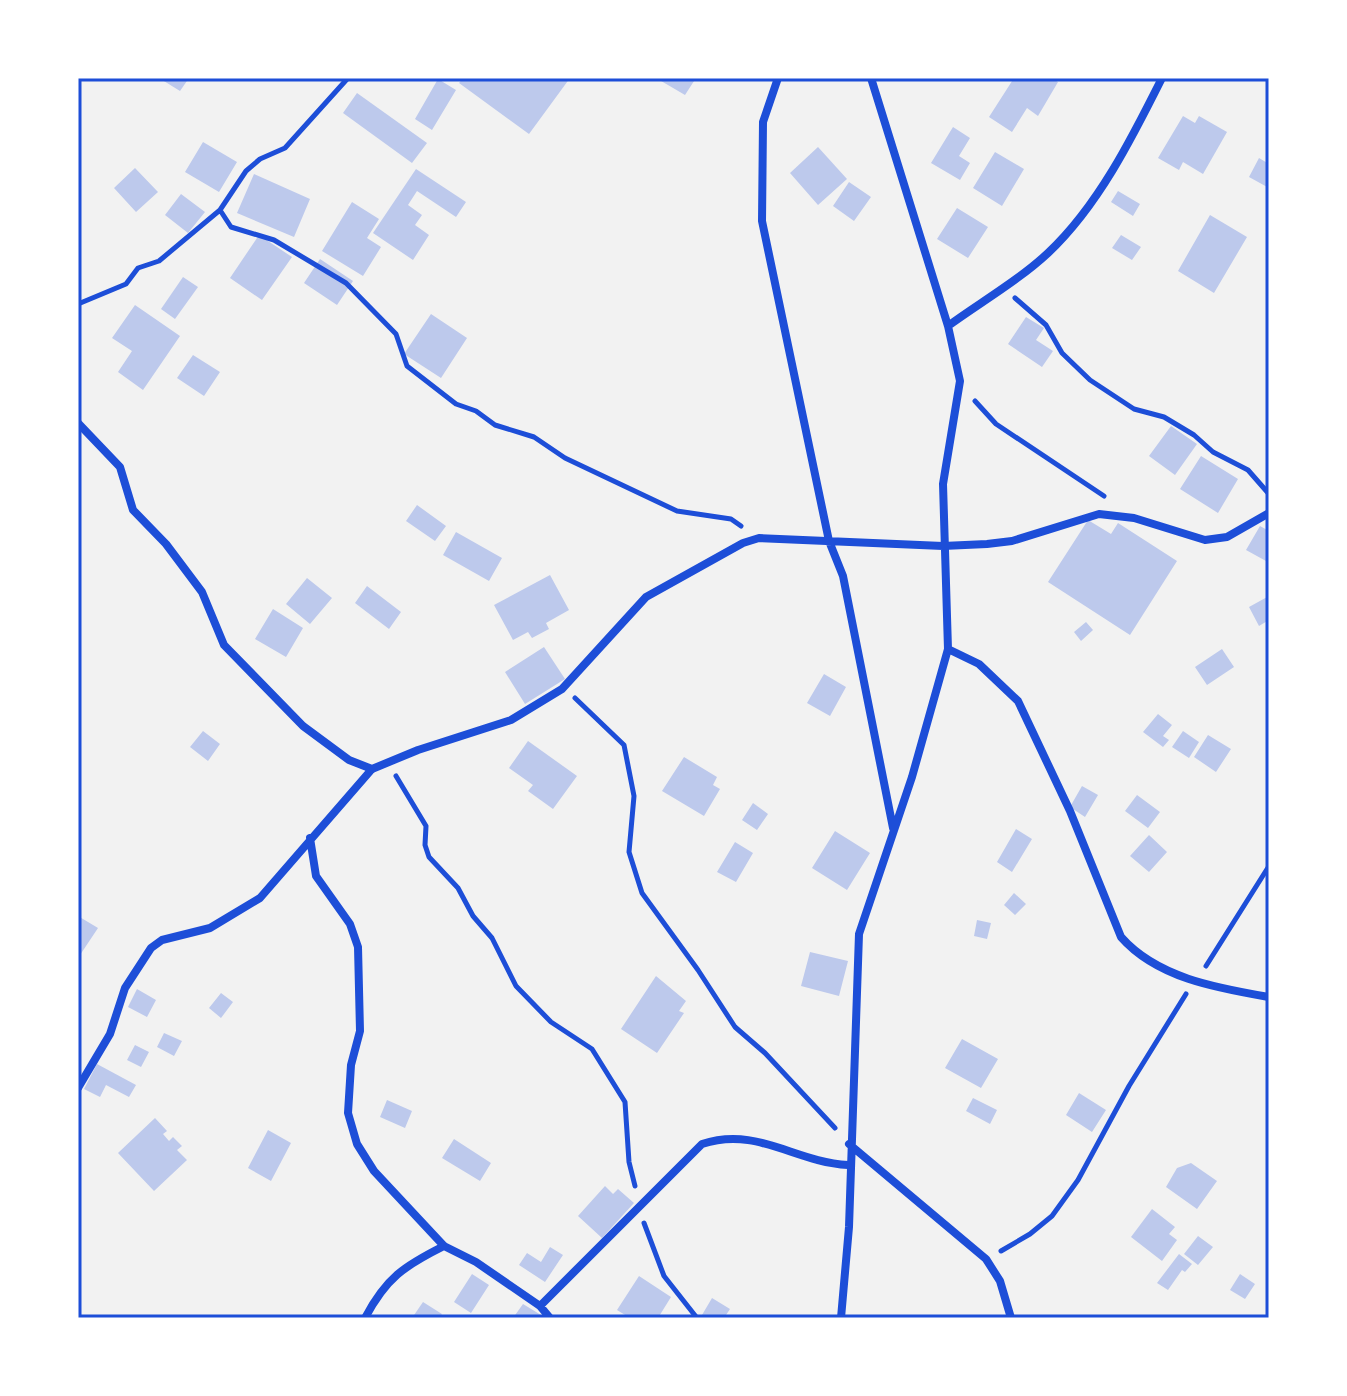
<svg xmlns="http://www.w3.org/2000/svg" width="1347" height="1396" viewBox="0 0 1347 1396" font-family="'Varela Round',sans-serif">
<rect width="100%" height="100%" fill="#f2f2f2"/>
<!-- building -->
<path fill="#bdc9ec" d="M 159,78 L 189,78 L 180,91 Z
M 463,78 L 570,78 L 529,134 L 459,83 Z
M 656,78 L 696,78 L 685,95 Z
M 1014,78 L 1051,78 L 1058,82 L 1038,116 L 1027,108 L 1012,132 L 989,117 Z
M 438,79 L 456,90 L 432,130 L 415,119 Z
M 357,93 L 427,143 L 412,163 L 343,113 Z
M 1183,116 L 1195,123 L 1199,116 L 1227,132 L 1203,174 L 1183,162 L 1179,170 L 1158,158 Z
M 953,127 L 970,138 L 959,156 L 970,163 L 960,180 L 931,163 Z
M 203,142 L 237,162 L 219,192 L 185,172 Z
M 818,147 L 847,179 L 818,205 L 790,173 Z
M 995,152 L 1024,169 L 1002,206 L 973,188 Z
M 1259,158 L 1269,164 L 1269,188 L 1249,177 Z
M 135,168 L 158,192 L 136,212 L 114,188 Z
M 416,169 L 466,202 L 456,217 L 417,191 L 408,205 L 422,215 L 415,225 L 429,235 L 413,260 L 373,233 Z
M 254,174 L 310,199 L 294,237 L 237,213 Z
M 849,182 L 871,197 L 854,221 L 833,206 Z
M 1118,191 L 1140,204 L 1133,216 L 1111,202 Z
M 181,194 L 205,212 L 188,233 L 165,215 Z
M 352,202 L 379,219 L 367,238 L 381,247 L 363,276 L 322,251 Z
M 957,208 L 988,227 L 968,258 L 937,239 Z
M 1210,215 L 1247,237 L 1214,293 L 1178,271 Z
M 259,235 L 292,257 L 262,300 L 230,278 Z
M 1121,235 L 1141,247 L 1132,260 L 1112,248 Z
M 320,259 L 353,281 L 337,305 L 304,283 Z
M 183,277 L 198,287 L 175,319 L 161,309 Z
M 135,305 L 180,336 L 143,390 L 118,372 L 132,351 L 112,338 Z
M 431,314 L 467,338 L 441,378 L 404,354 Z
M 1026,317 L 1044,328 L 1036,340 L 1053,351 L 1042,367 L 1008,344 Z
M 193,355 L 220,372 L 204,396 L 177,378 Z
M 1171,426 L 1197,444 L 1175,475 L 1149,456 Z
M 1201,456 L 1238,479 L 1218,513 L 1180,489 Z
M 417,505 L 446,526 L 435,541 L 406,521 Z
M 1088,520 L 1111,534 L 1118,523 L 1177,561 L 1130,635 L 1048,582 Z
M 1260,526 L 1269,531 L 1266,561 L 1246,550 Z
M 456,532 L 502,558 L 489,581 L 443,555 Z
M 550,575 L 569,610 L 546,623 L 549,629 L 532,638 L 528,632 L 513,640 L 494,605 Z
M 307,578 L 332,598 L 310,624 L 286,604 Z
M 367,586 L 401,612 L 389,629 L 355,603 Z
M 1269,596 L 1269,620 L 1259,626 L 1249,607 Z
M 273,609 L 303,628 L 286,657 L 255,639 Z
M 1086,622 L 1093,630 L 1081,641 L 1074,632 Z
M 544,647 L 565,679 L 525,704 L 505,672 Z
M 1222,649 L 1234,667 L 1207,685 L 1195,667 Z
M 824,674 L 846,687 L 830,716 L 807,703 Z
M 1158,714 L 1172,725 L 1163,736 L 1169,740 L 1163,747 L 1143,732 Z
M 203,731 L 220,744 L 208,761 L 190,747 Z
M 1183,731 L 1199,742 L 1189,758 L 1172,747 Z
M 1208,735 L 1231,749 L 1216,772 L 1194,757 Z
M 528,741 L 577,776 L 553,809 L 528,791 L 533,785 L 509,768 Z
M 684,757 L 717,777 L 713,785 L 720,789 L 704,816 L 662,791 Z
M 1082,786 L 1098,795 L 1085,817 L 1070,807 Z
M 1137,795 L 1160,812 L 1148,828 L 1125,811 Z
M 753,803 L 768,814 L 757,830 L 742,820 Z
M 1016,829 L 1032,839 L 1012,872 L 997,862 Z
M 835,831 L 870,853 L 847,890 L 812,868 Z
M 1149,835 L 1167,852 L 1149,872 L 1130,856 Z
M 735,842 L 753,853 L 736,882 L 717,872 Z
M 1014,893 L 1026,904 L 1015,915 L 1004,905 Z
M 78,916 L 98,928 L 78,958 Z
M 977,920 L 991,923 L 987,939 L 974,936 Z
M 810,952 L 848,961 L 839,996 L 801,986 Z
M 656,976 L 686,1001 L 679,1011 L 684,1013 L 657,1053 L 621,1029 Z
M 137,989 L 156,1000 L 147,1017 L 128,1007 Z
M 221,993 L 233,1002 L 221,1018 L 209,1008 Z
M 164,1033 L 182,1041 L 174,1056 L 157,1047 Z
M 962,1039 L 998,1059 L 981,1088 L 945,1068 Z
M 135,1045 L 149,1052 L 141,1067 L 127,1060 Z
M 97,1064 L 136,1085 L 129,1097 L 106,1085 L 100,1097 L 84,1089 Z
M 1079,1093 L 1106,1110 L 1092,1132 L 1066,1115 Z
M 973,1098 L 997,1110 L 990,1124 L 966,1111 Z
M 387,1100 L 412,1111 L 405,1128 L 380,1117 Z
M 155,1118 L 167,1131 L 163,1134 L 169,1141 L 173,1137 L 182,1146 L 177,1150 L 187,1160 L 154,1191 L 118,1153 Z
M 268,1130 L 291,1143 L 271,1181 L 248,1168 Z
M 454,1139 L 491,1163 L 480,1181 L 442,1158 Z
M 1191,1163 L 1217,1181 L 1197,1209 L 1166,1187 L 1177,1168 Z
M 605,1186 L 613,1194 L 618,1189 L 634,1203 L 602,1238 L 578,1216 Z
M 1152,1209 L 1175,1227 L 1169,1234 L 1177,1240 L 1162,1261 L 1131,1237 Z
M 1198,1236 L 1213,1247 L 1198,1265 L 1184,1254 Z
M 550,1247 L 563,1255 L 545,1282 L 519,1265 L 527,1253 L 541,1262 Z
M 1179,1254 L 1192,1264 L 1185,1272 L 1182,1270 L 1168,1290 L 1157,1283 Z
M 472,1274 L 489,1285 L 471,1313 L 454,1302 Z
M 1240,1274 L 1255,1284 L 1245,1299 L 1230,1290 Z
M 639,1276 L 671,1297 L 658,1318 L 630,1318 L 617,1310 Z
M 712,1298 L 730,1309 L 724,1318 L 702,1315 Z
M 423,1302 L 442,1314 L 439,1318 L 412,1318 Z
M 523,1304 L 541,1315 L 539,1318 L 513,1318 Z"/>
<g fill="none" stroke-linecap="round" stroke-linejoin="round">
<!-- path -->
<path stroke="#1d4ed8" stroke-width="5" d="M 220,210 L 231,227 L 274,240 L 346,283 L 396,334 L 407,366 L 456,404 L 476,411 L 495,425 L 534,437 L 565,458 L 677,511 L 731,519 L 741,526
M 1015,298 L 1046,325 L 1062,353 L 1090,380 L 1134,409 L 1164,417 L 1194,435 L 1213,452 L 1248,470 L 1269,494
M 78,304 L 126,284 L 138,268 L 159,261 L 220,210 L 246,171 L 260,159 L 285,148 L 348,78
M 975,401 L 996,424 L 1104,496
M 575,698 L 624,745 L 634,796 L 629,852 L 642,893 L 698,970 L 735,1027 L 765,1053 L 835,1128
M 396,776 L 426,826 L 425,845 L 429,857 L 458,888 L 473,916 L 492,938 L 516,986 L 551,1022 L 592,1049 L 625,1102 L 629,1162 L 635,1186
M 1206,966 L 1269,866
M 644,1223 L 664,1276 L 697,1318
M 1001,1251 L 1030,1234 L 1052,1216 L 1078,1180 L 1129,1086 L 1186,994"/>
<!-- minor -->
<path stroke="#1d4ed8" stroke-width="8" d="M 778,78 L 763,122 L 762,221 L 829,541 L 843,576 L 893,828
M 948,326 C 981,302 1019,280 1048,253 C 1098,206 1132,138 1162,78
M 78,423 L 120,467 L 133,510 L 166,544 L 202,592 L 224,645 L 303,726 L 349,760 L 372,769
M 948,649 L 979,664 L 1018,701 L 1070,811 L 1121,937 C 1157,978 1217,988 1269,997
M 310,838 L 316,876 L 350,924 L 358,947 L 360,1031 L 351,1065 L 348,1113 L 357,1144 L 374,1171 L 444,1246 L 476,1262 L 540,1306 L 550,1318
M 78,1088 L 110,1034 L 125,988 L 151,948 L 162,940 L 210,928 L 260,898 L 372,769 L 418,750 L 511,720 L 562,689 L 646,597 L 743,543 L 759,538 L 943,546 L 987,544 L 1012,541 L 1099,514 L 1134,518 L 1205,540 L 1227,537 L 1269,513
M 849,1144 L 986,1259 L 1000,1281 L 1011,1318
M 540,1306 L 702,1144 C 757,1126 794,1162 848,1165
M 365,1318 C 386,1278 404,1266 444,1246
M 841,1318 L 849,1227 L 859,934 L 912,777 L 948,649 L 943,484 L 960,381 L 948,326 L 871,78"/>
</g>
<!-- border -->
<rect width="1347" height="1396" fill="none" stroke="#ffffff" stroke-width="160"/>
<rect x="80" y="80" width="1187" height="1236" fill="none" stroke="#1d4ed8" stroke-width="3"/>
</svg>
